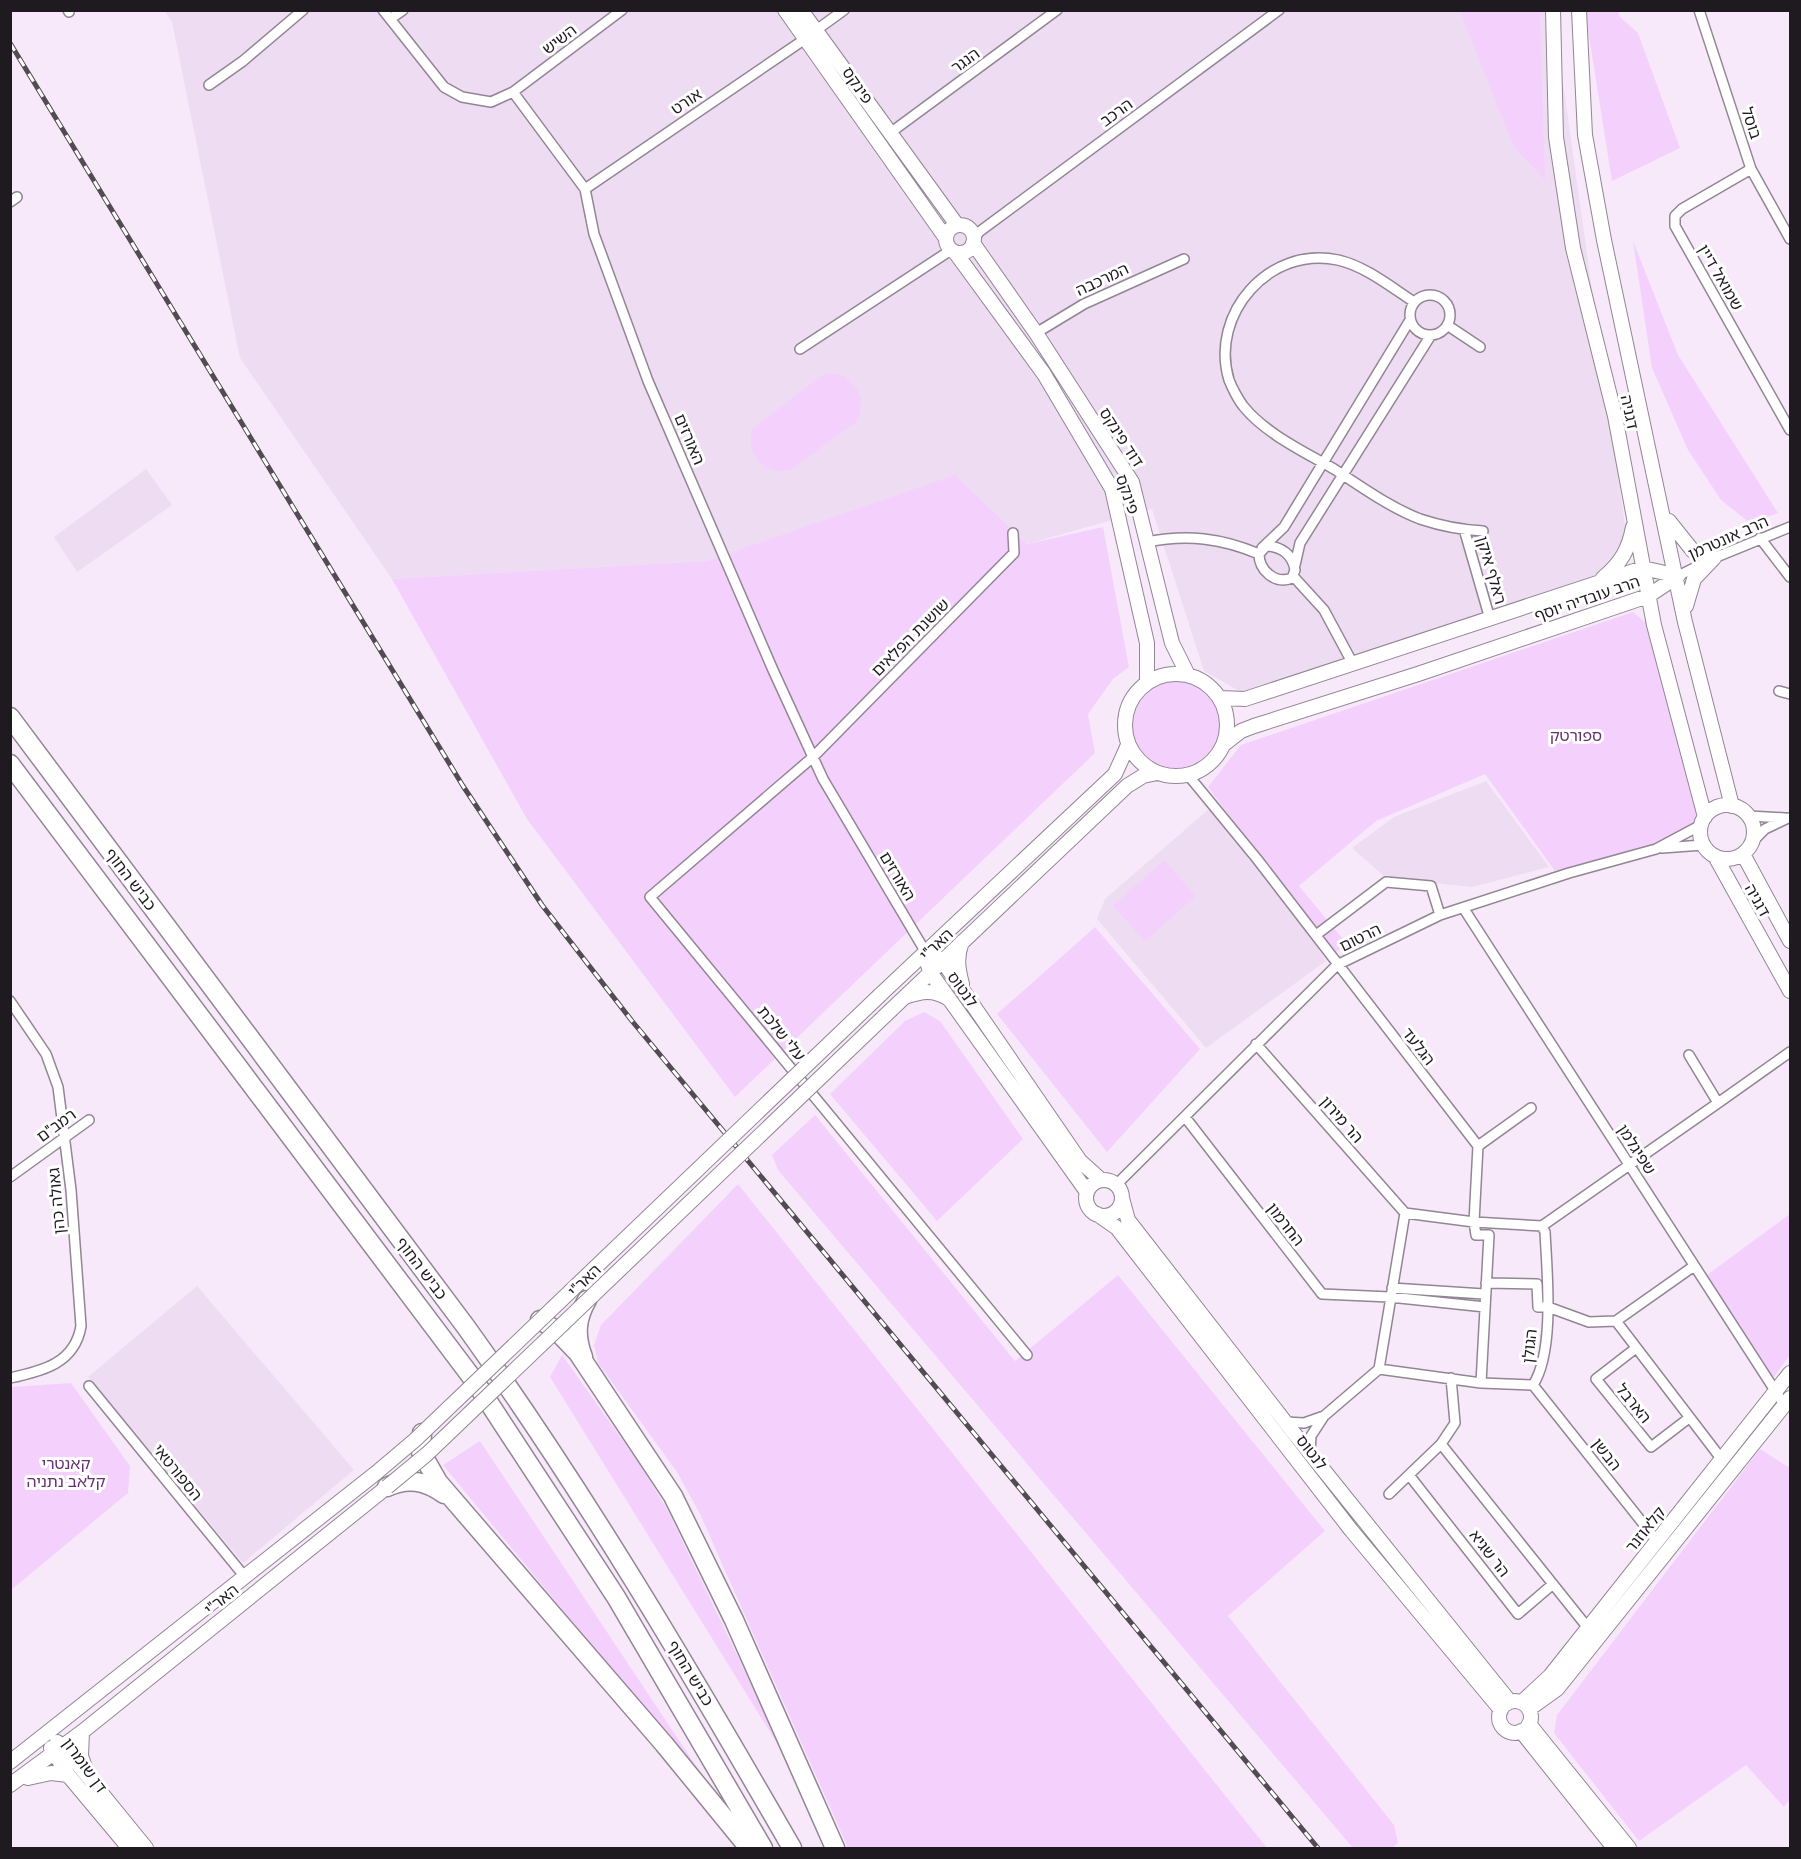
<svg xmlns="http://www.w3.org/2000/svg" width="1801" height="1859" viewBox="0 0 1801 1859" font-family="Figtree,'Noto Sans Hebrew',sans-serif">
<rect width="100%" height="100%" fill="#f7e9fa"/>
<!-- built -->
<path fill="#eedcf3" d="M 165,11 L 1553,11 L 1626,532 L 1621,545 L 1595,577 L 1241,692 L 1204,671 L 1152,509 L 1027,544 L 955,476 L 706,561 L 392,579 L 240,358 L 172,22 Z
M 146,469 L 172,505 L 77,572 L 54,537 Z
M 1486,781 L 1549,867 L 1472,887 L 1386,878 L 1352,848 L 1394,817 Z
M 1209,809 L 1298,918 L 1326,961 L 1206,1048 L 1097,919 L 1105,899 Z
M 197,1286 L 354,1470 L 243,1563 L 88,1377 Z"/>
<!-- green -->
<path fill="#f4d1fd" d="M 1460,11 L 1540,11 L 1545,180 L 1514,147 Z
M 1585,11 L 1618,11 L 1620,17 L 1638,33 L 1680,148 L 1612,181 Z
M 1633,241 L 1678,355 L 1778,513 L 1750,523 L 1721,500 L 1688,450 L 1652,368 Z
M 828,373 L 844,376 L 858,390 L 861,400 L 860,415 L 856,422 L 791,470 C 765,477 745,454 752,429 L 821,376 Z
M 955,475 L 1027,544 L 1103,527 L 1129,667 L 1113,679 L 1088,714 L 1095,753 L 735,1097 L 527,819 L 392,579 L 706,561 Z
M 1633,612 L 1646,623 L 1700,813 L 1691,835 L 1555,871 L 1485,774 L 1376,821 L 1299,886 L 1347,944 L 1332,955 L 1208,787 L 1241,745 Z
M1130 726a46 46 0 1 1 92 0a46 46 0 1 1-92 0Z
M 1164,860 L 1196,896 L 1145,941 L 1113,906 Z
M 1095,927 L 1200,1049 L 1107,1152 L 997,1014 Z
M 924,1012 L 940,1021 L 1023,1139 L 937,1221 L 830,1094 L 905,1021 Z
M 815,1115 L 1015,1361 L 1118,1275 L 1325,1531 L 1228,1616 L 1394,1825 L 1398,1843 L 1392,1848 L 1353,1848 L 778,1170 L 772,1155 Z
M 738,1184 L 1267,1848 L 848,1848 L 700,1514 L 677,1472 L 598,1363 L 594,1345 L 601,1325 Z
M 1790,1214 L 1790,1355 L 1773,1378 L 1707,1275 Z
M 562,1355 L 639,1463 L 667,1509 L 788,1761 L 550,1377 Z
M 71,1383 L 130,1466 L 128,1493 L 11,1590 L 11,1387 Z
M 480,1441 L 716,1796 L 443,1465 Z
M 1760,1449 L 1790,1468 L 1790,1799 L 1784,1807 L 1746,1765 L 1639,1841 L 1554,1733 L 1557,1715 Z"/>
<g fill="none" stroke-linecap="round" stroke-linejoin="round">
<!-- street casing -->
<g stroke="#928594" stroke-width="12">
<path id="street" d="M 68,10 L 69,12
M 383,10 L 444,87 L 462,97 L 491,102 L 513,92 L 585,189 L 594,234 L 648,381 L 773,670 L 823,779 L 925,951
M 1699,10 L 1751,169 L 1790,239
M 390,19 L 403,10
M 815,31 L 844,10
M 209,85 L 243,61 L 303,10
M 513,92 L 622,10
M 890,133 L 1057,10
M 1751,169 L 1682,209 L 1675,216 L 1675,226 L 1790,430
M 585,189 L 805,39
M 10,202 L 17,197
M 973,241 L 979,232 L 1279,10
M1410 315a20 20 0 1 1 40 0a20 20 0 1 1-40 0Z
M 1414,302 C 1391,287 1365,266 1338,260 C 1270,245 1209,314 1229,380 C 1232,388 1239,401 1244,407 C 1266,434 1305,452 1334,469 C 1362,487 1389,507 1420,519 C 1441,526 1461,530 1483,531
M 1447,325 L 1480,347
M 1036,333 L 1084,304 L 1184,259
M 800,349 L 951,250
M 1464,529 L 1490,619
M 1013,533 L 1014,553 L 813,757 L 650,897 L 1027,1355
M 1760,538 L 1790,577
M 1147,542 C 1187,534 1221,538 1259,554
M 1266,546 C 1281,546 1293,555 1295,570 L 1292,578 C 1275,585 1259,570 1259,554 Z
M 1262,548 L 1284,527 L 1410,320
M 1295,565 L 1300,543 L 1431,335
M 1293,576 L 1324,610 L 1353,664
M 1678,576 L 1714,558 L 1790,527
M 1779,691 L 1790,694
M 1188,775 L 1257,859 L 1478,1146 L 1474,1222 L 1476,1235 L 1489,1235 L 1481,1383
M 1749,816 L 1785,818
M 1753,841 L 1765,829 L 1788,818
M 1662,848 L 1703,845
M 1464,909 L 1785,1406
M 1316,935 L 1386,882 L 1431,886 L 1440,915
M 10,1001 L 46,1054 L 58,1087 L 71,1190 L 81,1326 C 75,1363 43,1371 10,1378
M 1256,1044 L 1405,1213
M 1718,1103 L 1790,1052
M 1185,1117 L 1322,1294 L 1390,1297 L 1485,1307
M 1478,1146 L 1531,1108
M 10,1177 L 89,1120
M 1116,1185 L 1337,965 L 1440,915 L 1569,873 L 1656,849 L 1701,825
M 1542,1226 L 1718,1103 L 1689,1055
M 1486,1283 L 1537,1284 L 1538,1307 L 1548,1307 L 1589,1322 L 1616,1321
M 1392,1288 L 1484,1294
M 1616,1321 L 1723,1461
M 1616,1321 L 1694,1266
M 1636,1348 L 1596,1379 L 1651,1447 L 1689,1418
M 1533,1385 L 1657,1541
M 89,1386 L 245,1577
M 1285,1422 L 1304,1423 L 1324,1416
M 1441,1444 L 1588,1628
M 1310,1453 L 1311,1436 L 1324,1416 L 1379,1369 L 1405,1213 L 1474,1222 L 1542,1226 L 1545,1232 C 1547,1273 1555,1351 1533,1385 L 1481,1383 L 1379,1369
M 1409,1475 L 1518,1614 L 1553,1584
M 1389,1494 L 1441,1444 L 1455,1423 L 1451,1378"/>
</g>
<!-- secondary casing -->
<g stroke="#928594" stroke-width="16">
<path id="secondary" d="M 785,10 L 945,237
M 801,10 L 957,225
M 1553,10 L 1556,137 L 1573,248 L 1615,416 L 1654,625 L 1705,817
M 1579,10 L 1585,135 L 1604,240 L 1685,622 L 1732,806
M946 239a14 14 0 1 1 28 0a14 14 0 1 1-28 0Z
M 973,243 L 1036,333 L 1132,482 L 1172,643 L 1188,675
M 955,252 L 1044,374 L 1112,489 L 1147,643 L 1147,683
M 1669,521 L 1693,551 L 1714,558
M 1603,578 C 1621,563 1629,549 1633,527
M 1686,606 L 1694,579 L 1714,558
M1125 725a51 51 0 1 1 102 0a51 51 0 1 1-102 0Z
M 1220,698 L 1245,699 L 1643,568 L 1678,576
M 1223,745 L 1241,731 L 1254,726 L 1418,674 L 1648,596 L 1678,576
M1700 832a27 27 0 1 1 54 0a27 27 0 1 1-54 0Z
M 1743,854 L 1790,941
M 1715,856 L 1790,991
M 935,956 L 942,960 L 1080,1161 L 1101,1180
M 928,965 L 930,972 L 1087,1192
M 962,984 C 958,969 956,957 962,942
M 880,995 L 1115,774 L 1128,745
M 905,997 C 922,991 933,989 949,999
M 892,1009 L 1127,786 L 1143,776 L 1157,773
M1086 1198a18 18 0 1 1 36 0a18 18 0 1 1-36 0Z
M 1122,1198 L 1128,1220 L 1293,1432 L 1510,1702
M 1097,1214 L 1117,1228 L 1351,1530 L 1501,1710
M1499 1717a16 16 0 1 1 32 0a16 16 0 1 1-32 0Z
M 1522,1702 L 1550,1676 L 1790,1373
M 1529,1709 L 1557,1689 L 1790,1398
M 1529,1724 L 1629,1848
M 1521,1731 L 1614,1848
M 82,1732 L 81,1756 L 86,1770
M 57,1742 L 63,1746 L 146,1848
M 51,1748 L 68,1775 L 129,1848
M 10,1762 L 376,1473
M 28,1778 L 51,1773 L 68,1775
M 10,1785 L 82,1732 L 387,1487"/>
</g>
<!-- highway casing -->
<g stroke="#928594" stroke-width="21">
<path id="highway" d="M 10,717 L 466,1327 C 586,1494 690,1671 792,1848
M 10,764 L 476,1383 L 616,1597 L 763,1848
M 540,1320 L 557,1331 L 578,1353 L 673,1496 L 734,1620 L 835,1848
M 583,1357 C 575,1336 576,1319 587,1300
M 422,1433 L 421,1452 L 438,1482 L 664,1744 L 749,1848
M 387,1487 C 408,1477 426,1481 444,1494"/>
</g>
<!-- street -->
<use href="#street" stroke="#fff" stroke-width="9"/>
<!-- secondary -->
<use href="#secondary" stroke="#fff" stroke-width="14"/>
<!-- highway -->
<use href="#highway" stroke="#fff" stroke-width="18"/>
<!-- rail casing -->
<g stroke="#524b53" stroke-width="5">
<path id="rail" d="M 10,43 L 463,786 L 542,905 L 632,1021 L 1318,1848"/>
</g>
<!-- rail -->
<use href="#rail" stroke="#fff" stroke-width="3" stroke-dasharray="9" stroke-linecap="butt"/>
<!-- secondary-bridge casing -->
<g stroke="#928594" stroke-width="16" stroke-linecap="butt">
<path id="secondary-bridge" d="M 376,1473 L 415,1440 L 880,995
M 387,1487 L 427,1454 L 892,1009"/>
</g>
<!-- secondary-bridge -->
<use href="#secondary-bridge" stroke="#fff" stroke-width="14"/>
</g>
<g text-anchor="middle" stroke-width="6" stroke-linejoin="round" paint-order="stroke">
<!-- street labels -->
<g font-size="16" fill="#1f1a20" stroke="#fff">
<text transform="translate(559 39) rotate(-37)" y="6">השיש</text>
<text transform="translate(965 60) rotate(-36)" y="6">הנגר</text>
<text transform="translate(858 85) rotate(55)" y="6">פינקס</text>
<text transform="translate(686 101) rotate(-34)" y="6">אורט</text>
<text transform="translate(1116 112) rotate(-36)" y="6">הרכב</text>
<text transform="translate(1752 123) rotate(72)" y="6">בוסל</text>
<text transform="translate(1721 277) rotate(60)" y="6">שמואל דיין</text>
<text transform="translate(1102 279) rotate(-25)" y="6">המרכבה</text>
<text transform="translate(1630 412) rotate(78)" y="6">דגניה</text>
<text transform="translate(1122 437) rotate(57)" y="6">דוד פינקס</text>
<text transform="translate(690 439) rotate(67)" y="6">האורזים</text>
<text transform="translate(1128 494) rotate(70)" y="6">פינקס</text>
<text transform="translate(1728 537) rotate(-24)" y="6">הרב אונטרמן</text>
<text transform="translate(1492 570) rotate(74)" y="6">ראלף איקן</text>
<text transform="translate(1587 598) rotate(-19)" y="6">הרב עובדיה יוסף</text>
<text transform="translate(910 637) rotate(-45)" y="6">שושנת הפלאים</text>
<text transform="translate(898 876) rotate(59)" y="6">האורזים</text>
<text transform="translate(131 879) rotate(53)" y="6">כביש החוף</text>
<text transform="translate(1758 900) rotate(61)" y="6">דגניה</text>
<text transform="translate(1360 937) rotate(-26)" y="6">הרטום</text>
<text transform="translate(936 944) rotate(-43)" y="6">האר"י</text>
<text transform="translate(963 989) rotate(54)" y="6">לנטוס</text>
<text transform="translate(782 1033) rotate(51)" y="6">עלי שלכת</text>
<text transform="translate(1419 1046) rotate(52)" y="6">הגלעד</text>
<text transform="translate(1342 1119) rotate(49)" y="6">הר מירון</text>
<text transform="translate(56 1125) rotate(-36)" y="6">רמב"ם</text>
<text transform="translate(1637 1149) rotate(57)" y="6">שפיגלמן</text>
<text transform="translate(56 1201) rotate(-95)" y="6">גאולה כהן</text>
<text transform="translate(1286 1224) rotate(52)" y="6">החרמון</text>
<text transform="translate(422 1268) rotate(53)" y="6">כביש החוף</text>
<text transform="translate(584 1280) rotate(-44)" y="6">האר"י</text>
<text transform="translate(1529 1346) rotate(-84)" y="6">הגולן</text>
<text transform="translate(1634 1403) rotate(51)" y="6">הארבל</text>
<text transform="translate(1312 1452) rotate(52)" y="6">לנטוס</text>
<text transform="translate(1607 1454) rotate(52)" y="6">הבשן</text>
<text transform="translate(178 1472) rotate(51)" y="6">הספורטאי</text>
<text transform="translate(1645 1529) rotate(-51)" y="6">קלאוזנר</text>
<text transform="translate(1490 1553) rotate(52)" y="6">הר שגיא</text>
<text transform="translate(221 1599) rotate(-39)" y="6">האר"י</text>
<text transform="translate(691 1673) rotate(59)" y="6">כביש החוף</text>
<text transform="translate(85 1765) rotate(54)" y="6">דן שומרון</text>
</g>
<!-- park labels -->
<g font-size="16" fill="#653271" stroke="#fff">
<text x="1576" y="741">ספורטק</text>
<text x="66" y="1469">קאנטרי<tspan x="66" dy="18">קלאב נתניה</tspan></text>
</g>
</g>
<!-- border -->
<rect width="1801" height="1859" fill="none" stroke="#1f1a20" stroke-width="24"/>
</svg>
